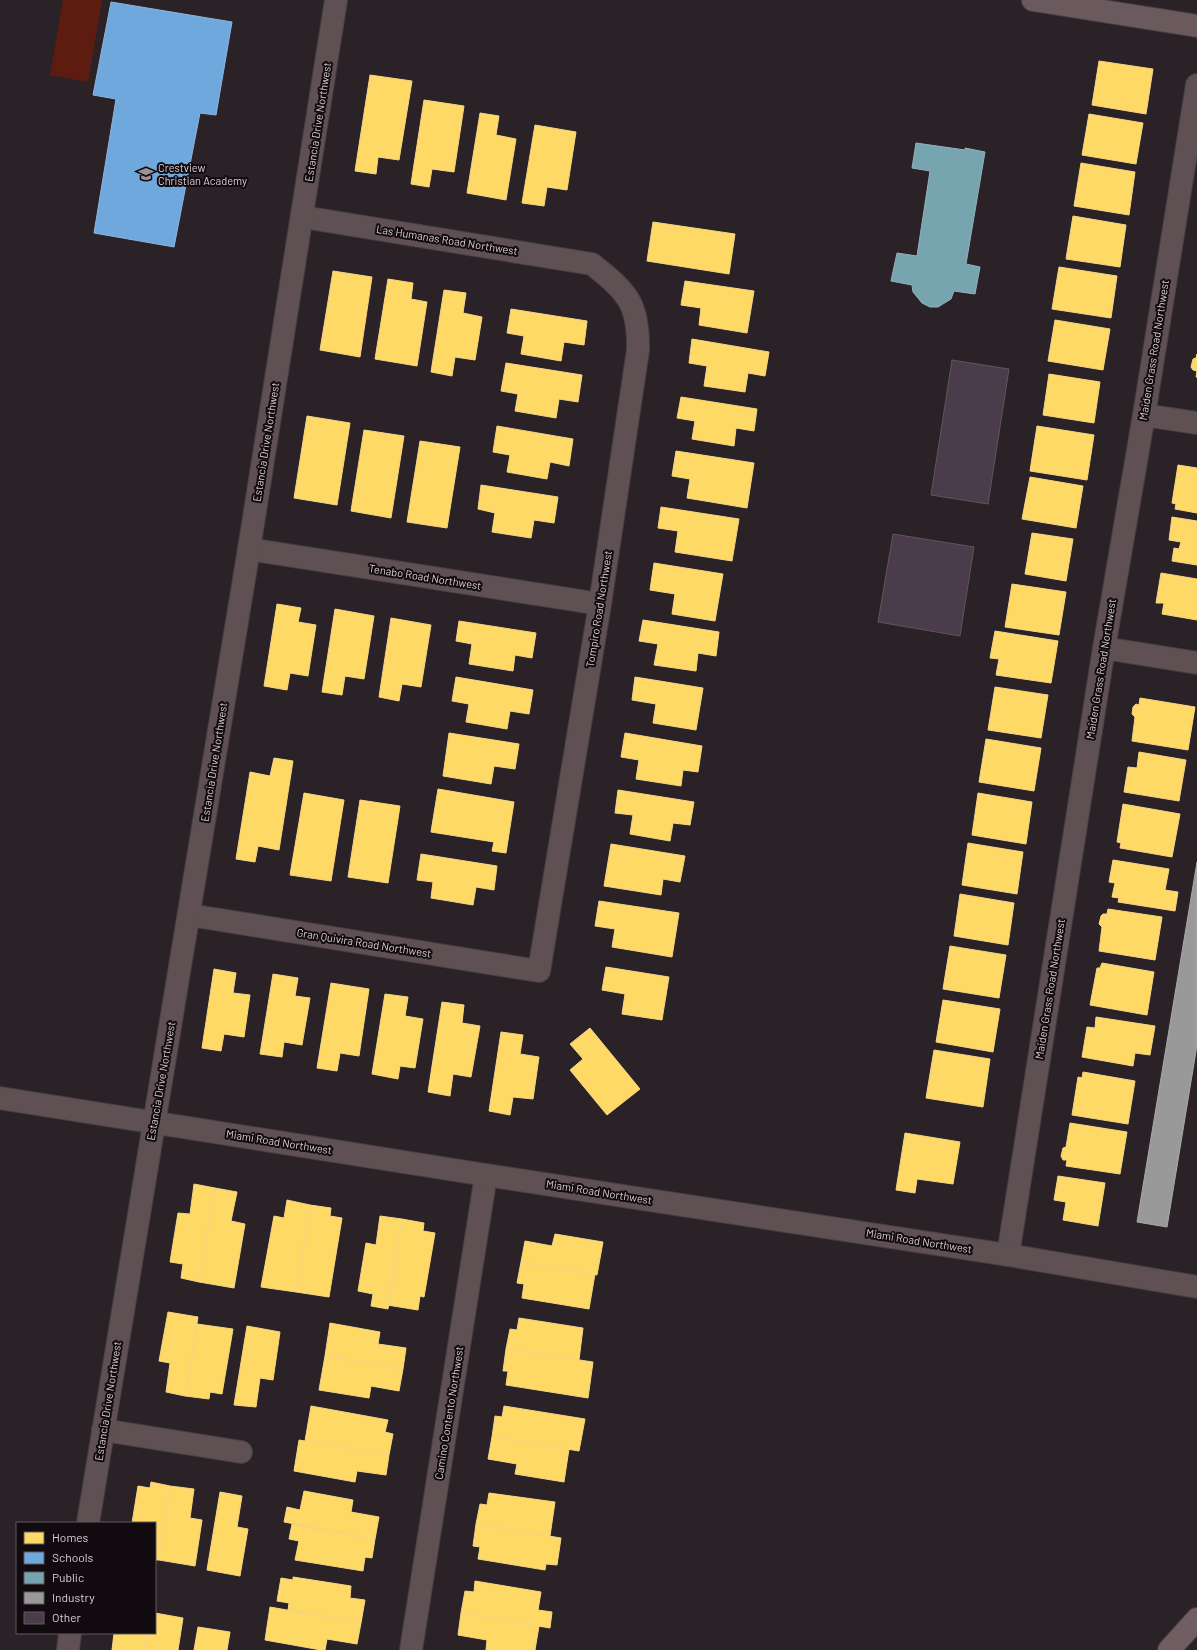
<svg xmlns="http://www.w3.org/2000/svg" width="1197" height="1650" viewBox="0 0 1197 1650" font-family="Barlow,sans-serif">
<rect width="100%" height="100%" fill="#2a2226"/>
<!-- green -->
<path fill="#5e1c11" d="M 63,0 L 102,0 L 88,82 L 50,75 Z"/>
<!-- homes -->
<path fill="#ffd966" stroke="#f4d687" d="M 1099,61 L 1153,69 L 1146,114 L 1092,105 Z
M 370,75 L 412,81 L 399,160 L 378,157 L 376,174 L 355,171 Z
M 424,100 L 464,106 L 454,172 L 432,169 L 429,187 L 411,184 Z
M 480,113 L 499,116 L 496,135 L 516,139 L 506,200 L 467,193 Z
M 1089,114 L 1143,123 L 1136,164 L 1082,155 Z
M 535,125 L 576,132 L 567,190 L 547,187 L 544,206 L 522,203 Z
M 1081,163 L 1135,172 L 1129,215 L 1074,206 Z
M 1073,216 L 1126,225 L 1120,267 L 1066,259 Z
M 653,222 L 735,234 L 729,274 L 647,261 Z
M 1059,267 L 1117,276 L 1111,318 L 1052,309 Z
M 333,271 L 372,277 L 360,357 L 320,350 Z
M 388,279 L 413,283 L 411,299 L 427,302 L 417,366 L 375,359 Z
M 685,281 L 754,291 L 747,333 L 699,325 L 701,308 L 681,305 Z
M 444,290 L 466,293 L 463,313 L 482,317 L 475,360 L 455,357 L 452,376 L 431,372 Z
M 511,309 L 587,321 L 584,345 L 564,342 L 561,361 L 521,354 L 524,336 L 507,333 Z
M 1055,320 L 1110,329 L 1103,370 L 1048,361 Z
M 692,339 L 769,352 L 765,376 L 748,373 L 745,392 L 704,386 L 707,366 L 689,363 Z
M 1197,354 L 1197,377 L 1196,377 L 1197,371 L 1193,370 L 1191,367 L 1193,359 L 1196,358 Z
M 506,363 L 582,375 L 578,402 L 559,399 L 556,418 L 515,411 L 518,394 L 501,391 Z
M 1049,374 L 1100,382 L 1094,423 L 1043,415 Z
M 681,397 L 757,409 L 754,431 L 736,428 L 734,446 L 692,439 L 695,421 L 677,418 Z
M 307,416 L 350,423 L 337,505 L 294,498 Z
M 497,426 L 573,439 L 569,466 L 550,462 L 547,479 L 507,472 L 510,455 L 493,452 Z
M 1037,426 L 1094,435 L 1087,480 L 1030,471 Z
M 364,430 L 404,436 L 391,518 L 351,511 Z
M 420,441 L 460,447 L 447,528 L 407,522 Z
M 676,451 L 754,463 L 747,508 L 687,498 L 690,479 L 672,476 Z
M 1178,465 L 1197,468 L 1197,513 L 1175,509 L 1176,504 L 1172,503 Z
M 1030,477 L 1083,486 L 1076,528 L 1022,519 Z
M 481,485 L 558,497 L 554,523 L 534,520 L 531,538 L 492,532 L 495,513 L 478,509 Z
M 661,507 L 739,519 L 732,561 L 675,552 L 678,531 L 658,528 Z
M 1172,517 L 1197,521 L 1197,565 L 1172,561 L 1174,548 L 1179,549 L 1181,542 L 1169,540 Z
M 1032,533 L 1073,539 L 1066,581 L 1025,574 Z
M 654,563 L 723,574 L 715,621 L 672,614 L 675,594 L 650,590 Z
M 1161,573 L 1197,579 L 1197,620 L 1162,614 L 1164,603 L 1156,603 Z
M 1012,584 L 1066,592 L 1059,635 L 1005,627 Z
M 277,604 L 301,608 L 298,622 L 316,625 L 308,676 L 290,673 L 287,690 L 264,686 Z
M 335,609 L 374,616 L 364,679 L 345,676 L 342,695 L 322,692 Z
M 391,618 L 431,625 L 421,687 L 402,684 L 399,701 L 379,697 Z
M 643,620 L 719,632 L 716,656 L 698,653 L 696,671 L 654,665 L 658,644 L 639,641 Z
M 459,621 L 536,633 L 532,658 L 515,655 L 513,671 L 469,664 L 472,644 L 456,641 Z
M 995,631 L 1058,641 L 1051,683 L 996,675 L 999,659 L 990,658 Z
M 456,677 L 533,690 L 529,714 L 510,711 L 507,729 L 466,722 L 469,704 L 452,701 Z
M 635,677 L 703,688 L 696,730 L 653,723 L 656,704 L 632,700 Z
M 995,687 L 1048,695 L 1041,738 L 988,730 Z
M 1140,698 L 1195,707 L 1188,750 L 1132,741 L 1135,717 L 1132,714 L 1133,707 L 1136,704 L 1139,705 Z
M 449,733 L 519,744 L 515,769 L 494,766 L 491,784 L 443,776 Z
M 625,733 L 702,746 L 698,772 L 683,770 L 681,786 L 636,779 L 639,760 L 621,757 Z
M 986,739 L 1041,748 L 1034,791 L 979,782 Z
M 1139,752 L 1186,760 L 1179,801 L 1124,792 L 1128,767 L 1137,768 Z
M 274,758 L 293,761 L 279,850 L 258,846 L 255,862 L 236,859 L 250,772 L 270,776 Z
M 438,789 L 514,802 L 506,853 L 492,851 L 494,842 L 431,832 Z
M 618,790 L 694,802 L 690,825 L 673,823 L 670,841 L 630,834 L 633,815 L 615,813 Z
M 304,793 L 344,800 L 331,881 L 290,875 Z
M 978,793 L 1032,802 L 1026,844 L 972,835 Z
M 360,800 L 400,806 L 388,883 L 348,877 Z
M 1123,804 L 1180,814 L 1172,857 L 1120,848 L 1121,843 L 1117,842 Z
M 968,843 L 1023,852 L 1017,894 L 962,885 Z
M 611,844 L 685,856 L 680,882 L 663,879 L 661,895 L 604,886 Z
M 421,854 L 497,866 L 494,890 L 476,887 L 473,905 L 431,898 L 433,882 L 417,880 Z
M 1113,860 L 1169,869 L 1165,890 L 1178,892 L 1175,911 L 1118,902 L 1119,898 L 1112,897 L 1115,883 L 1109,882 Z
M 960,894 L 1014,903 L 1008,945 L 954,936 Z
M 599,901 L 679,913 L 672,957 L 612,947 L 615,929 L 595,926 Z
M 1108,909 L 1162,917 L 1155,960 L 1099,951 L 1102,927 L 1099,924 L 1101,916 L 1103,914 L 1107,914 Z
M 950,946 L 1006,955 L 999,998 L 943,989 Z
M 1102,963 L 1154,972 L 1147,1015 L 1090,1005 L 1097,968 L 1100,968 Z
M 606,967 L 669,977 L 662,1020 L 622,1014 L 625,994 L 602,990 Z
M 214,969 L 236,973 L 233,993 L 250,995 L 244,1037 L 224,1034 L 221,1051 L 202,1048 Z
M 273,974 L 298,978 L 295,996 L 310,998 L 302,1045 L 284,1042 L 282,1057 L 260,1054 Z
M 331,983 L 369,989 L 359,1056 L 340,1053 L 337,1071 L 317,1068 Z
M 385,994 L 408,997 L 405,1016 L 423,1019 L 415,1068 L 400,1066 L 398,1079 L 372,1074 Z
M 943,1000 L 1000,1009 L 993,1052 L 936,1042 Z
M 442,1002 L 464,1005 L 462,1023 L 480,1026 L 471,1077 L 453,1074 L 450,1096 L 428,1092 Z
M 1096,1017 L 1155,1026 L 1150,1055 L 1135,1053 L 1133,1066 L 1082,1057 L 1087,1027 L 1095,1028 Z
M 590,1028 L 640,1089 L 607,1115 L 570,1070 L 583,1059 L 570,1044 Z
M 501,1032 L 523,1035 L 520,1054 L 539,1057 L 533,1099 L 513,1097 L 510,1115 L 489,1111 Z
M 934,1050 L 990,1059 L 983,1107 L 926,1098 Z
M 1083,1072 L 1135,1081 L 1128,1124 L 1072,1115 L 1078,1077 L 1082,1078 Z
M 1070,1123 L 1127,1132 L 1120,1174 L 1066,1166 L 1067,1160 L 1063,1160 L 1061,1156 L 1063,1148 L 1066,1147 Z
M 905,1133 L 960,1142 L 953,1184 L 917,1179 L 915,1193 L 896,1190 Z
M 1058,1176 L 1105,1183 L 1098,1226 L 1063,1220 L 1066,1202 L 1054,1200 Z
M 194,1184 L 215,1188 L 199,1282 L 181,1278 L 183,1264 L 170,1262 L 178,1213 L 190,1214 Z
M 215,1188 L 237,1192 L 231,1221 L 245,1224 L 234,1288 L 199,1282 Z
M 287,1200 L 310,1205 L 296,1292 L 261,1287 L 274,1216 L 284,1218 Z
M 310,1205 L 331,1208 L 330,1216 L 342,1218 L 329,1297 L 296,1292 Z
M 380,1216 L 402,1219 L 388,1309 L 371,1306 L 373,1294 L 358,1291 L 366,1243 L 376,1245 Z
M 402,1219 L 424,1223 L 423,1231 L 435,1233 L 424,1297 L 420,1296 L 418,1310 L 387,1305 Z
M 555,1234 L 603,1242 L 597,1275 L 521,1262 L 525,1241 L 552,1246 Z
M 521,1262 L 595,1274 L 589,1309 L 522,1298 L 524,1284 L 517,1283 Z
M 168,1312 L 198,1317 L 185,1396 L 166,1392 L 170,1363 L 159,1361 Z
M 519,1318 L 583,1328 L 579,1360 L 506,1349 L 510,1329 L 517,1330 Z
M 330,1323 L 380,1332 L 378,1344 L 406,1348 L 403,1369 L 325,1356 Z
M 197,1324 L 233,1329 L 222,1394 L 210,1392 L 209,1399 L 185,1396 Z
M 247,1326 L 280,1332 L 273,1380 L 260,1378 L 256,1407 L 234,1405 Z
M 506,1349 L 593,1362 L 588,1398 L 506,1385 L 508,1371 L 503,1371 Z
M 325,1356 L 403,1369 L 399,1391 L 371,1386 L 369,1398 L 319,1390 Z
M 311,1406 L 388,1420 L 385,1432 L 393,1434 L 389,1455 L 305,1441 Z
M 504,1406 L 585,1419 L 579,1451 L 492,1437 L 495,1416 L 502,1417 Z
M 492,1437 L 569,1449 L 564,1482 L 515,1474 L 517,1464 L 488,1459 Z
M 299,1440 L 389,1455 L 386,1475 L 357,1471 L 355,1482 L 294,1471 Z
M 151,1482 L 170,1486 L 159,1560 L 155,1560 L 155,1523 L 132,1523 L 138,1486 L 150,1488 Z
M 170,1486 L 194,1489 L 190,1518 L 202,1520 L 195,1566 L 159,1560 Z
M 304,1491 L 353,1500 L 351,1512 L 379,1517 L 375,1539 L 284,1522 L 287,1507 L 300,1510 Z
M 220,1492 L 242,1496 L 237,1527 L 248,1529 L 240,1576 L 207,1570 Z
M 489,1493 L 555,1502 L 550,1536 L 476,1524 L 480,1504 L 487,1505 Z
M 292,1524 L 375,1539 L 372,1558 L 365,1557 L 363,1571 L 295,1560 L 299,1541 L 289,1539 Z
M 476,1524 L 561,1538 L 557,1565 L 546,1564 L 545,1570 L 478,1559 L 480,1547 L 473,1546 Z
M 293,1577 L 351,1586 L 350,1598 L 365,1600 L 361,1623 L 288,1610 L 289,1603 L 277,1601 L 281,1578 L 293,1580 Z
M 475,1581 L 541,1592 L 538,1610 L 552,1612 L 550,1628 L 461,1613 L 465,1591 L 474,1592 Z
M 270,1607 L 361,1623 L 357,1644 L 327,1639 L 325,1650 L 321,1650 L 265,1640 Z
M 155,1613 L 183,1618 L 178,1650 L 144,1650 L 147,1633 L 155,1633 Z
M 461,1613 L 539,1626 L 535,1650 L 486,1650 L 487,1640 L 458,1635 Z
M 198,1627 L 230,1632 L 227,1650 L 194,1650 Z
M 114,1633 L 147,1633 L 144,1650 L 112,1650 Z"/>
<!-- schools -->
<path fill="#6fa8dc" stroke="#8fb4da" d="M 111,2 L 232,22 L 216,115 L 200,113 L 174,247 L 94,233 L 116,99 L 93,95 Z"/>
<!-- public -->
<path fill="#76a5af" stroke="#94b2ba" d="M 916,143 L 965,150 L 965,148 L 985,152 L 966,264 L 980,267 L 975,294 L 954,291 L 951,299 L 938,307 L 930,307 L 922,303 L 913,292 L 912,285 L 891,281 L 897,253 L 917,256 L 930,171 L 912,168 Z"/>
<!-- industry -->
<path fill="#999" stroke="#aca9ab" d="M 1197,862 L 1197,1045 L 1167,1227 L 1137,1222 Z"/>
<!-- building -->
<path fill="#4b3c4c" stroke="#5d575b" d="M 952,360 L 1009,369 L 988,504 L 931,495 Z
M 893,534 L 974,547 L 960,636 L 878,622 Z"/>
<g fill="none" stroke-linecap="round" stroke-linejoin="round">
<!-- minor casing -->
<g stroke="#453f42" stroke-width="24">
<path id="minor" d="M 1144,415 L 1197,423
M 249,549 L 600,604
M 1104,648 L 1197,663
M 189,915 L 539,971 L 600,604 L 638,350 C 639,303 627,292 592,264 L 303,217
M 1008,1255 L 1104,648 L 1144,415 L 1197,85
M 103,1430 L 241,1452
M 411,1650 L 486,1175"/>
</g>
<!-- tertiary casing -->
<g stroke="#453f42" stroke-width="24">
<path id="tertiary" d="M 0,1098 L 486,1175 L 1008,1255 L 1197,1287
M 88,1523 L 249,549 L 336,0
M 68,1650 L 70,1633"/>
</g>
<!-- secondary casing -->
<g stroke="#453f42" stroke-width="24">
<path id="secondary" d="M 1033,0 L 1197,26"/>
</g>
<!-- motorway casing -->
<g stroke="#453f42" stroke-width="24">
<path id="motorway" d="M 1169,1650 L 1197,1619"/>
</g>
<!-- minor -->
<use href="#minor" stroke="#5e5053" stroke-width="22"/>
<!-- tertiary -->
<use href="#tertiary" stroke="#5e5053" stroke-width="22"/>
<!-- secondary -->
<use href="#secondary" stroke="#6a5a5d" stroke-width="22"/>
<!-- motorway -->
<use href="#motorway" stroke="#715e62" stroke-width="22"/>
</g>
<!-- icons -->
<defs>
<g id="school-bare" transform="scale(1.2)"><path d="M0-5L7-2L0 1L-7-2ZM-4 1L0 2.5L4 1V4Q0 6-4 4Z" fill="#9c9298" stroke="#110a0e" stroke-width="2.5" paint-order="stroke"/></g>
</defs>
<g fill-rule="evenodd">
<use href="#school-bare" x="146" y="174"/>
</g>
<g text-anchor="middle" stroke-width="4" stroke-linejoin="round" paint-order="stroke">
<!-- street labels -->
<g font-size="11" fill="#dacfd5" stroke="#110a0e">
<text transform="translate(318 122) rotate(-81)" y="4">Estancia Drive Northwest</text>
<text transform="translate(447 240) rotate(9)" y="4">Las Humanas Road Northwest</text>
<text transform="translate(1154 350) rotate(-81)" y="4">Maiden Grass Road Northwest</text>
<text transform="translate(266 442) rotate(-81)" y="4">Estancia Drive Northwest</text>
<text transform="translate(425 577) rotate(9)" y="4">Tenabo Road Northwest</text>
<text transform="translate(599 609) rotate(-81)" y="4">Tompiro Road Northwest</text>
<text transform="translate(1101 669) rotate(-81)" y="4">Maiden Grass Road Northwest</text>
<text transform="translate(214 762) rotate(-81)" y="4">Estancia Drive Northwest</text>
<text transform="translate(364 943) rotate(9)" y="4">Gran Quivira Road Northwest</text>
<text transform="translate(1050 989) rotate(-81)" y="4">Maiden Grass Road Northwest</text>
<text transform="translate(161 1081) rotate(-80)" y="4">Estancia Drive Northwest</text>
<text transform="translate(279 1142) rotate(9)" y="4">Miami Road Northwest</text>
<text transform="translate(599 1192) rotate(9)" y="4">Miami Road Northwest</text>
<text transform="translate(919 1241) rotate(9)" y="4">Miami Road Northwest</text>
<text transform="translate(108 1401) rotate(-81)" y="4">Estancia Drive Northwest</text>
<text transform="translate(449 1413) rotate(-81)" y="4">Camino Contento Northwest</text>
</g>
<!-- poi labels -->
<g font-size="11" fill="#dacfd5" stroke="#110a0e" text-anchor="start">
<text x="158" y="172">Crestview<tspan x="158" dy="13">Christian Academy</tspan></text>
</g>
</g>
<!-- legend -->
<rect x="16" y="1522" width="140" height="112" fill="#110a0e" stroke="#61595e"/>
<rect x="24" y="1532" width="20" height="12" fill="#ffd966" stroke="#61595e"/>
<text x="52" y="1542" font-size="12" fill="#dacfd5">Homes</text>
<rect x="24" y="1552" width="20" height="12" fill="#6fa8dc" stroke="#61595e"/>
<text x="52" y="1562" font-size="12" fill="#dacfd5">Schools</text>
<rect x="24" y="1572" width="20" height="12" fill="#76a5af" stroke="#61595e"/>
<text x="52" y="1582" font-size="12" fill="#dacfd5">Public</text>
<rect x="24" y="1592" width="20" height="12" fill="#999999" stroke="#61595e"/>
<text x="52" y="1602" font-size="12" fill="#dacfd5">Industry</text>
<rect x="24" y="1612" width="20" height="12" fill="#4b3c4c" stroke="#61595e"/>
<text x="52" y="1622" font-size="12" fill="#dacfd5">Other</text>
</svg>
